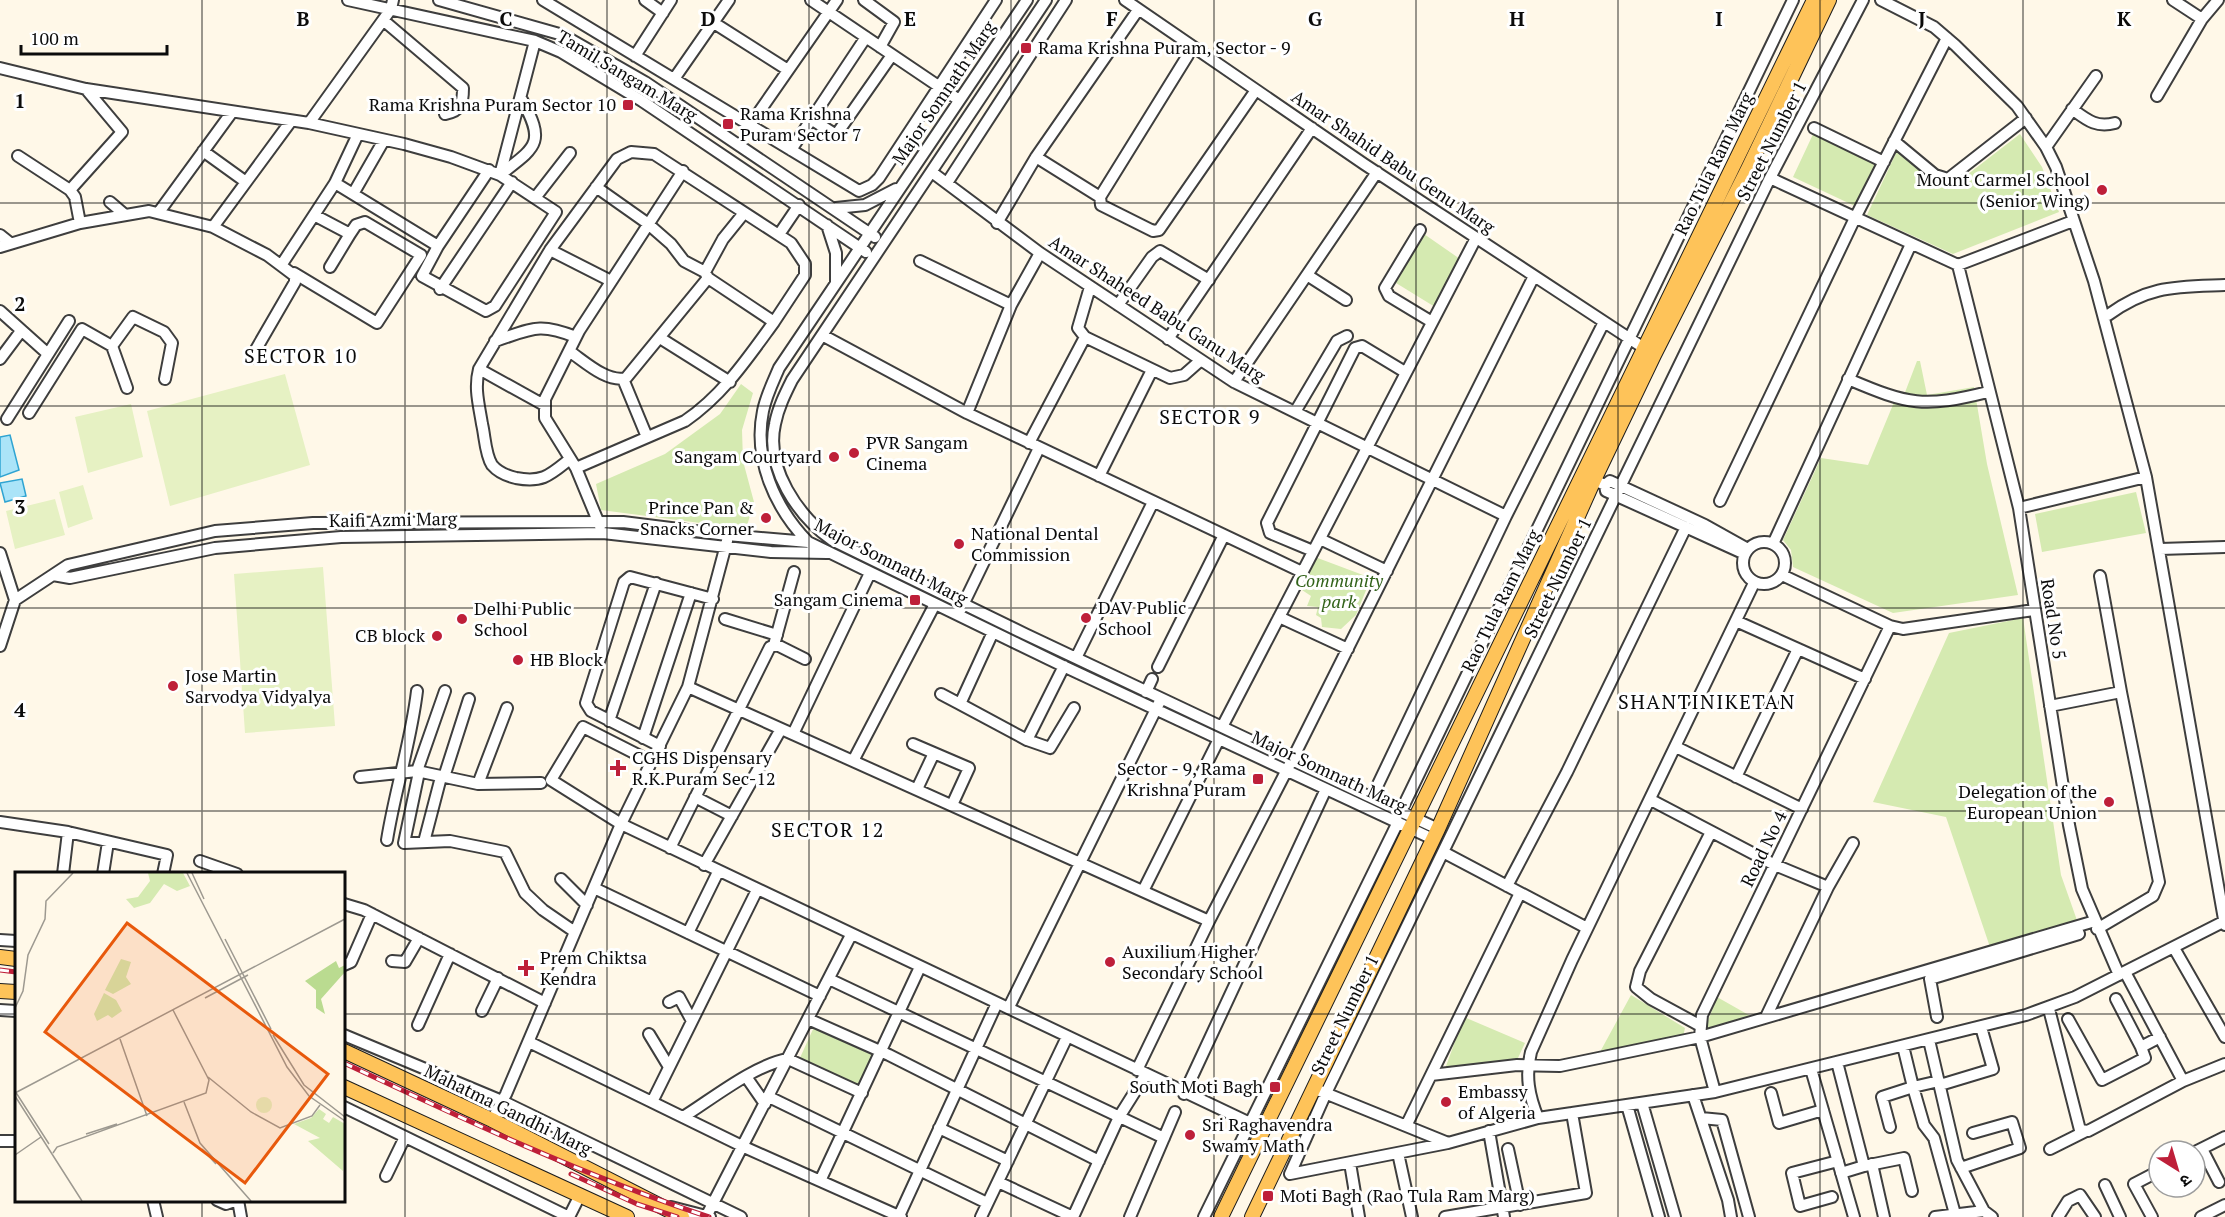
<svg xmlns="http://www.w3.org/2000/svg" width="2225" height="1217" viewBox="0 0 2225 1217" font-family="'PT Serif','Noto Sans Devanagari',serif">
<rect width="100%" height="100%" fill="#fff8e8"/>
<!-- green -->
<path fill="#d5eab1" d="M 1815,130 L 1879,160 L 1857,207 L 1793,177 Z
M 2020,134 L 2042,167 L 2059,212 L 1953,254 L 1867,215 L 1898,149 L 1950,188 Z
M 1424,234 L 1460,259 L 1435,307 L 1396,283 Z
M 1917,361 L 1920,361 L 1927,395 L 1974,387 L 1987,464 L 2018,595 L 1893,613 L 1793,567 L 1791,550 L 1783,540 L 1821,458 L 1868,465 L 1897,395 L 1904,395 Z
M 741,384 L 753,393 L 742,430 L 743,461 L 754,502 L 746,529 L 601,510 L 596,484 L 665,454 L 720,414 Z
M 2136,492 L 2146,533 L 2042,552 L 2035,514 Z
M 1315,557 L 1371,578 L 1356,615 L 1341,629 L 1322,627 L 1321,618 L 1316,615 L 1318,607 L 1307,606 L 1311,596 L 1299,588 Z
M 2023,618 L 2061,875 L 2079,926 L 1993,956 L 1946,817 L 1873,802 L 1949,633 Z
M 1631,995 L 1685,1028 L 1683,1037 L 1600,1052 Z
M 1717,997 L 1754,1018 L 1705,1029 Z
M 1464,1017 L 1525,1043 L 1518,1058 L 1442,1077 Z
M 814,1027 L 876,1055 L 860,1089 L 799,1060 Z"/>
<!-- pitch -->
<path fill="#e6f1c3" d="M 285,374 L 310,465 L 170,506 L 147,411 Z
M 131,404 L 143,457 L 88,473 L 75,417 Z
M 83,485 L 93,519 L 68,528 L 59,492 Z
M 55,499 L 65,535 L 15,549 L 6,511 Z
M 323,567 L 335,726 L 245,733 L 234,574 Z"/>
<!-- water -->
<path fill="#abe4f8" stroke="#2fa4d2" stroke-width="1.5" d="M 10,435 L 19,470 L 0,477 L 0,437 Z
M 22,479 L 26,496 L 5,502 L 0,483 Z"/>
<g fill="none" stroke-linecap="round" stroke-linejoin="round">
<!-- minor casing -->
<g stroke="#3e3e3e" stroke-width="14">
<path id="minor" d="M 348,0 L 535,41 L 561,52 L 642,101 L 866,252
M 439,0 L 563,35 L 645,82 L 875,237
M 543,0 L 859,191 L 872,185 L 879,178 L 996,0
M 645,0 L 663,13
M 811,0 L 959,100
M 864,0 L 894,22 L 880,47
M 1027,0 L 779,368 C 773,382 766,396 763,411 C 753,459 775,508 808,542 L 1061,665 L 1433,839
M 1046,0 L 792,380 C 785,394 778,408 775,424 C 765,468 798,516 832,540 L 1025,634 L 1438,829
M 1125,0 L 1364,164 L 1650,352
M 1881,0 L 1934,27 L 1955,45 L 2017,106 L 2046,147 L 2056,167 L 2094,281 L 2146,477 L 2225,925
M 2173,0 L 2202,19
M 383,20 L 463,88 C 463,104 461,111 445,114
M 714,23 L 788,70
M 1188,55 L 1100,197 L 1101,205 L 1153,231 L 1159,230 L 1256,90
M 635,56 L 671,0
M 0,68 L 86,89 L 309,123 L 404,144 L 451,157 L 500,175 L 556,212 L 495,306 L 486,311 L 422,276 L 438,246 L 489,170
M 674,79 L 729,0
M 2157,96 L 2202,19 L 2218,0
M 2072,109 C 2087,120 2096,128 2115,123
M 811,119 L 836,135 L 892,55
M 309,123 L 391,9 L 393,0
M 750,125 L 837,0
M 1814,128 L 1884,162
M 1894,141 L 1935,175 L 1948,179 L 2026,118
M 2046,147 L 2096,76
M 791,150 L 866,37
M 203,151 L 246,182
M 18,156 L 70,190 L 75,197 L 80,223
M 1036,157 L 1100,197
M 683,171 L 579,331 L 545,399 L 545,418 L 576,468 L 685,421 C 723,395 747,359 774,322 L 708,278 L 705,272 L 723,239 L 744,213
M 933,173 L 1040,253 L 1234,382 L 1506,516
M 501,174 C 536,147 546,143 522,100
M 500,175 L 535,41
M 1770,178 L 1958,265 L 2073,221
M 335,183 L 438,246
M 947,183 L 1066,0
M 596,187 L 647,223 L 671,244 L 684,261 L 705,272
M 70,190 L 122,132 L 86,89
M 353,194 L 384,140
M 535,198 L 570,153
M 110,202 L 124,214
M 836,208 L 865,205 L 896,189
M 159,212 L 232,112
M 314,215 L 350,234 L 330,267
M 997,223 L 1036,157 L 1138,10
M 827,225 L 836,253 L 836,283
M 213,227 L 291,121
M 1420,230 L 1385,288 L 1389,296 L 1432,322
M 780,233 L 799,205
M 0,235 L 10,243
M 0,247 L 80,223 L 149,211 L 213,227 L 267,255 L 295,276 L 295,282 L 251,358
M 550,250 L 611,281
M 920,261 L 1011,305
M 282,264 L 335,183 L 358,134
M 1958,265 L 2019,508 L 2069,825 L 2082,889 L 2119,975
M 294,273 L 377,323 L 421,255 L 365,222 L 356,225 L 350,234
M 1307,275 L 1346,300
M 1090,287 L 1078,328 L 1085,337 L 1170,378 L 1184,375 L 1201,360
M 440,289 L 512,182
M 1118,305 L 1152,257 L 1160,251 L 1209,280
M 0,311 L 48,354
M 2108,315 C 2149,285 2176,287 2225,285
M 822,335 L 967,413 L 1302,572
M 660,338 L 730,382
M 1168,339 L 1312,128
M 495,341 C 532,329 538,322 576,337
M 112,346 L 133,317 L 164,332 L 172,343 L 165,379
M 569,351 C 584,361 607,383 626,378 L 708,278
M 0,359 L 21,331
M 479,369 L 544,405
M 623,379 L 647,437
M 1848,379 C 1909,405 1923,408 1988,392
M 1234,382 L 1377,172
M 1295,412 L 1337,341 L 1347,336
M 29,413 L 82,329 L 112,346 L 127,388
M 967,413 L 1011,305 L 1040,253
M 7,419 L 69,321
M 1029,443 L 1085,337
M 570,459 C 550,475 543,483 516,478 C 507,476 498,472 492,465 C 485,454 485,436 482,424 C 479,405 474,388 479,369 L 550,250 L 617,159 L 631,152 L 654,154 L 791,243 L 805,264 L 805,275 L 774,322
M 576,468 L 600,526
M 1099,476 L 1152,370
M 1594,480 L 1605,485 L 1610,481 L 1705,525 L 1748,549
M 1605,485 L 1606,491 L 1745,554
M 1720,501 L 1855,218 L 1947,38
M 2019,508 L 2146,477
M 1320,539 L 1387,571
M1743 563a21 21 0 1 1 42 0a21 21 0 1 1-42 0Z
M 1773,544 L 1911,244
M 2160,549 L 2225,547
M 1313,551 L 1270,533 L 1267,523 L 1355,348 L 1362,346 L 1405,372
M 0,553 L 15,600
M 53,575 L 70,578 L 215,548 L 341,537 L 603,533 L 771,552 L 827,553
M 1782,575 L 1890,626 L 1903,629 L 2034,610
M 2100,576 L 2121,692
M 961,609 L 1039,448
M 1279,617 L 1348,649
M 725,619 L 777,635
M 1736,621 L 1865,679
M 774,645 L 794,572
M 0,646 L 15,600 L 68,565 L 215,531 L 313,523 L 623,522 L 727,535 L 808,542
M 1076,658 L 1153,502
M 1158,667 L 1224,535
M 688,687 L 1209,921
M 1146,692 L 1152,679
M 941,694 L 960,704 L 993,632
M 960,704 L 1027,740 L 1064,666
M 2050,706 L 2121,692 L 2159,882 L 2153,896 L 2097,929
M 609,721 L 656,583
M 1222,727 L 1476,238
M 793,734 L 870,573
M 643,738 L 691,593
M 1027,740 L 1050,748 L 1074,708
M 913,744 L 969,768 L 952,805
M 660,746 L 591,711 L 586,703 L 624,582 L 630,577 L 713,599
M 1676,747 L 1802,809
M 853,761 L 935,604
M 652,762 L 583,727 L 551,780 L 621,824 L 1250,1123
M 417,771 L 445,691
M 419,772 L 404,843 L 450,841 L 505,852 L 525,893 L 543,910 L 575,932
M 360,777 L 417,771 L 478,784 L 541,783
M 444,777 L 469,699
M 1736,777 L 1798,649
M 478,784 L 507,708
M 917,789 L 934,753
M 695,797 L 732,816
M 1372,797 L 1506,516 L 1604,322
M 1651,800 L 1775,865 L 1828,887 L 1766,1017
M 1401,811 L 1793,0
M 0,822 L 68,832 L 167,855 L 163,874
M 387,840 C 395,790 411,742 417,691
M 424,842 L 441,777
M 670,848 L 770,647 L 777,645 L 805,659
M 1443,852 L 1587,928
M 200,861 L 237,874
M 704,865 L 781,729
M 63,874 L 68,832
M 103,874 L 108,842
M 561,879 L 587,905
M 1507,886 L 1567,772 L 1686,527
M 1828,887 L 1853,843
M 594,888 L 820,996
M 1143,891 L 1219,739
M 344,904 L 364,910 L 545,1003
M 688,933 L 718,872
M 0,940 L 16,941
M 2174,948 L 2225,1037
M 392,961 L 405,962 L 419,938
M 344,965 L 351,962 L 372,914
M 2125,972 L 2183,1081 L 2225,1064
M 829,979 L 1164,1138
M 2116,999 L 2141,1047 L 2160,1037
M 669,1002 L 679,997 L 692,1021
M 1009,1007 L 1159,703
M 2049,1009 L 2080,1130 L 2088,1131 L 2183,1081
M 0,1010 L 16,1011
M 482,1011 L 498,978
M 1937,1017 L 1930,979 L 2079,934 L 2076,927
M 808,1019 L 889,1055 L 1099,1161
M 2068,1019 L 2102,1080 L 2145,1058 L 2141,1047
M 418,1025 L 450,954
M 1699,1025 L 1651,999 L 1636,987 L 1640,971 L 1711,832
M 649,1034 L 669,1067
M 344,1035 L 502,1101 L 741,1217
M 1929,1040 L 1957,1160 L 1984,1211
M 529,1042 L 744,1147 L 901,1217
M 1903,1046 L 1913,1087 L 1939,1081
M 1837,1062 L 1864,1166 L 1904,1158 L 1912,1191
M 1811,1069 L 1854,1217
M 1137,1070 L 1209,921 L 1292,760 L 1534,276
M 1431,1075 L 1520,893
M 747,1078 L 765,1104
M 1940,1085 L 1993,1069 L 1981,1027
M 1320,1091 L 1448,1143 L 1538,1118 L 1715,1092 L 2026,1015 L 2075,997 L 2225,921
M 1715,1092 L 1700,1037 L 1702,1015 L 1890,626
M 1771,1093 L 1779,1123 L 1823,1110
M 1184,1094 L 1326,789
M 1693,1095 L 1728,1200 L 1731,1217
M 769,1097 L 987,1203
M 652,1102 L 757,890
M 1642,1103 L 1675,1217
M 1627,1105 L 1659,1217
M 344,1107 L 569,1217
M 683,1117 C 712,1099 754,1065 788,1059 L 862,1093
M 1538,1118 C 1529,1096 1525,1076 1531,1052 L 1572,960 L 1754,583
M 1701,1118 L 1722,1120 L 1749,1217
M 492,1120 L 506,1094 L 621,824 L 688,687 L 727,541
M 1406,1126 L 1431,1075 L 1517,1065 L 1560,1066 L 1700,1037 L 2095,921
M 1890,1127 L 1882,1097 L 1913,1087 L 1924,1125 L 1934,1138 L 1955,1214
M 939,1128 L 1008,1161
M 1489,1131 L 1504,1217
M 0,1141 L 16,1141
M 1508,1149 L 1520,1205
M 2050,1149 L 2086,1131
M 2202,1149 L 2219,1182
M 2195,1152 L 2225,1137
M 1398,1153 L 1412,1217
M 1350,1163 L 1359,1217
M 1872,1164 L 1884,1217
M 1961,1168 L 2020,1148 L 2012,1122 L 1973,1133
M 1841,1173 L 1864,1166
M 1290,1174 L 1326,1093 L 1770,178 L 1863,0
M 1290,1174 L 1448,1143
M 386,1176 L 405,1137
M 820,1181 L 920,967
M 998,1182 L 1073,1217 L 1119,1117 L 1146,1074
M 2105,1185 L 2120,1217
M 1832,1197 L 1800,1206 L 1792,1173 L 1838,1161
M 153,1200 L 157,1217
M 217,1200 L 226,1204 L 237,1200
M 238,1200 L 241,1217
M 671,1207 L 710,1217
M 707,1215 L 851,935
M 899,1216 L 997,1003
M 569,1217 L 580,1195
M 981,1217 L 1067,1037
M 1130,1217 L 1175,1112
M 1204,1217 L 1398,822
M 1445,1217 L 1586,1193 L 1572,1113
M 1935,1217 L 1984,1211 L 1992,1217
M 2058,1217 L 2068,1201 L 2080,1195 L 2095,1217
M 2152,1217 L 2134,1184 L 2159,1171
M 2201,1217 L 2225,1205"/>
</g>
<!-- major casing -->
<g stroke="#1c1c1c" stroke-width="16">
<path id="major" d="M 0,957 L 16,959
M 0,991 L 16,992
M 344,1051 L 492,1120 L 682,1217
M 344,1087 L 627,1217
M 1221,1217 L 1814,0
M 1252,1217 L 1438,829 L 1594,480 L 1654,355 L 1748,169 L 1829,0"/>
</g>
<!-- minor -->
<use href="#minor" stroke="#fff" stroke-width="10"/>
<!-- major -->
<use href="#major" stroke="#fec359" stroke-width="14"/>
<!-- rail casing -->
<g stroke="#be1f39" stroke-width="5">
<path id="rail" d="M 0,970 L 16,972
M 344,1063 C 463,1119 584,1176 709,1217
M 571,1174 L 637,1204 L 677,1217"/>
</g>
<!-- rail -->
<use href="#rail" stroke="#fff" stroke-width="3" stroke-dasharray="9" stroke-linecap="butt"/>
</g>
<!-- grid -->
<path fill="none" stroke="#0b0b0b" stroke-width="1.5" stroke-opacity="0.55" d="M 202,0 L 202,874M 405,0 L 405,1217M 607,0 L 607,1217M 809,0 L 809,1217M 1011,0 L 1011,1217M 1214,0 L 1214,1217M 1416,0 L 1416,1217M 1618,0 L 1618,1217M 1820,0 L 1820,1217M 2023,0 L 2023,1217M 0,203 L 2225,203M 0,406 L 2225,406M 0,608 L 2225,608M 0,811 L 2225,811M 0,1014 L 16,1014M 344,1014 L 2225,1014M 202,1200 L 202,1217"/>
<!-- markers -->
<g fill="#be1f39" stroke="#fff" stroke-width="2">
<rect x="1020" y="42" width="12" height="12" rx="3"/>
<rect x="622" y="99" width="12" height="12" rx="3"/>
<rect x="722" y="118" width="12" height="12" rx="3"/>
<circle cx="2102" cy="190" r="6"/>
<circle cx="854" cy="453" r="6"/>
<circle cx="834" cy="457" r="6"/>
<circle cx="766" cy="518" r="6"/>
<circle cx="959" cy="544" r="6"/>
<rect x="909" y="594" width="12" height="12" rx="3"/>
<circle cx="1086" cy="618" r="6"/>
<circle cx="462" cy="619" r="6"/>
<circle cx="437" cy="636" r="6"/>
<circle cx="518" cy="660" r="6"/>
<circle cx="173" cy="686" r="6"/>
<path d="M615 759h6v6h6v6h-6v6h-6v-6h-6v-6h6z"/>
<rect x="1252" y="773" width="12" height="12" rx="3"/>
<circle cx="2109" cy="802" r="6"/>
<circle cx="1110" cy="962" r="6"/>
<path d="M523 959h6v6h6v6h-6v6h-6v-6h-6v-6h6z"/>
<rect x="1269" y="1081" width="12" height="12" rx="3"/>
<circle cx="1446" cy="1102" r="6"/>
<circle cx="1190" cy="1135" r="6"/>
<rect x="1262" y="1190" width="12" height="12" rx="3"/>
</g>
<g text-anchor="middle" stroke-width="6" stroke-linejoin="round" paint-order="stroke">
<!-- poi labels -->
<g font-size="18" fill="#0b0b0b" stroke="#fff" text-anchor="start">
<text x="1038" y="54">Rama Krishna Puram, Sector - 9</text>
<text x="616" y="111" text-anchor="end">Rama Krishna Puram Sector 10</text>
<text x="740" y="120">Rama Krishna<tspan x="740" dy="21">Puram Sector 7</tspan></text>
<text x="2090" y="186" text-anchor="end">Mount Carmel School<tspan x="2090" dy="21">(Senior Wing)</tspan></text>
<text x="866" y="449">PVR Sangam<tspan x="866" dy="21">Cinema</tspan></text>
<text x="822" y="463" text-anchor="end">Sangam Courtyard</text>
<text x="754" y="514" text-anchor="end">Prince Pan &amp;<tspan x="754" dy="21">Snacks Corner</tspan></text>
<text x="971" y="540">National Dental<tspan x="971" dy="21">Commission</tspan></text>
<text x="903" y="606" text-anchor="end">Sangam Cinema</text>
<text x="1098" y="614">DAV Public<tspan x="1098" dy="21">School</tspan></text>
<text x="474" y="615">Delhi Public<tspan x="474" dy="21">School</tspan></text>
<text x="425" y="642" text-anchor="end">CB block</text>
<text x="530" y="666">HB Block</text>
<text x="185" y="682">Jose Martin<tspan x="185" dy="21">Sarvodya Vidyalya</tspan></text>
<text x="632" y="764">CGHS Dispensary<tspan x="632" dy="21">R.K.Puram Sec-12</tspan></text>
<text x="1246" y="775" text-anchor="end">Sector - 9, Rama<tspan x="1246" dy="21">Krishna Puram</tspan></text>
<text x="2097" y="798" text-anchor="end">Delegation of the<tspan x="2097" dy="21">European Union</tspan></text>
<text x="1122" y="958">Auxilium Higher<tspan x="1122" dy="21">Secondary School</tspan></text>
<text x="540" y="964">Prem Chiktsa<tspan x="540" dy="21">Kendra</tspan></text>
<text x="1263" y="1093" text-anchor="end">South Moti Bagh</text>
<text x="1458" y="1098">Embassy<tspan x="1458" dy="21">of Algeria</tspan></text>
<text x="1202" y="1131">Sri Raghavendra<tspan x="1202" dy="21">Swamy Math</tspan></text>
<text x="1280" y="1202">Moti Bagh (Rao Tula Ram Marg)</text>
</g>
<!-- street labels -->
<g font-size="18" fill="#0b0b0b" stroke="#fff">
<text transform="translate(627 76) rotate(31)" y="6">Tamil Sangam Marg</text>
<text transform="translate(944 93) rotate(-56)" y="6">Major Somnath Marg</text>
<text transform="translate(1772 141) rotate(-63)" y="6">Street Number 1</text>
<text transform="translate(1393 162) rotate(34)" y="6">Amar Shahid Babu Genu Marg</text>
<text transform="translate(1714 164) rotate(-64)" y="6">Rao Tula Ram Marg</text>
<text transform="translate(1157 309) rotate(33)" y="6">Amar Shaheed Babu Ganu Marg</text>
<text transform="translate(393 520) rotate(-1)" y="6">Kaifi Azmi Marg</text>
<text transform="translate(891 562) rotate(27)" y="6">Major Somnath Marg</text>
<text transform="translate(1558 578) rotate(-64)" y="6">Street Number 1</text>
<text transform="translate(1501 601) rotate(-64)" y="6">Rao Tula Ram Marg</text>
<text transform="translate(2053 619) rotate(81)" y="6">Road No 5</text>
<text transform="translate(1329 772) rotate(25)" y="6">Major Somnath Marg</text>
<text transform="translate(1764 849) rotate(-64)" y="6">Road No 4</text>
<text transform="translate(1345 1015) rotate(-64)" y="6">Street Number 1</text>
<text transform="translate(508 1110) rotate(26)" y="6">Mahatma Gandhi Marg</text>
</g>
<!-- park labels -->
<g font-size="18" font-style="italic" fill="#32631a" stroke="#fff">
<text x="1339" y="587">Community<tspan x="1339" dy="21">park</tspan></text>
</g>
<!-- neighbourhood labels -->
<g font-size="20" letter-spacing="1.5" fill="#0b0b0b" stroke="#fff">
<text x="301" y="363">SECTOR 10</text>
<text x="1210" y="424">SECTOR 9</text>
<text x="1707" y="709">SHANTINIKETAN</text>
<text x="828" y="837">SECTOR 12</text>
</g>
</g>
<!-- overview -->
<g transform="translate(15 872)">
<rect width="330" height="330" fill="#fff8e8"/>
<path d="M 133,1 L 168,1 L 175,14 L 162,19 L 149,12 L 135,31 L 119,36 L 111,27 L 123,25 L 135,9 ZM 106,87 L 116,90 L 111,105 L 116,112 L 98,122 L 90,118 ZM 89,121 L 101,128 L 107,139 L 97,146 L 93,143 L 82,149 L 79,142 ZM 304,237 L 311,242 L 308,247 L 314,251 L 318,245 L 330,252 L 328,299 L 293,269 L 305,266 L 279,252 L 296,246 Z" fill="#d5eab1"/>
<path d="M 321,89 L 324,96 L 330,93 L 330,100 L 306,127 L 310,142 L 301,136 L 301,118 L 290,109 Z" fill="#badb90"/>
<path d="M241 233a8 8 0 1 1 16 0a8 8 0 1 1-16 0Z" fill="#e6f1c3"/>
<path fill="none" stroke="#9d9990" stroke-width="1.5" d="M 172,1 L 272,195 L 294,224 L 330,249M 177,1 L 189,27M 210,67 L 256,157M 190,126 L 233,103M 0,136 L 8,119 L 13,83 L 30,47 L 31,29 L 58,1M 258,163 L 289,213 L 330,245M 105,167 L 132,244M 193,205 L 236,240 L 265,256 L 297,244 L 305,233M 0,219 L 34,272M 0,221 L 330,47M 0,224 L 67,329M 169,230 L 185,271 L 236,329M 71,262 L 102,252M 187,277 L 201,292M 38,281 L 42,275 L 191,221 L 194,208 L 158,138M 0,283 L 26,265"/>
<path fill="#e8590c" fill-opacity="0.15" stroke="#e8590c" stroke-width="3" d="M 112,51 L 313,202 L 230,311 L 30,160 Z"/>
<rect width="330" height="330" fill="none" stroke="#0b0b0b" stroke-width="3"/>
</g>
<g font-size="20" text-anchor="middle" font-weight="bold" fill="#0b0b0b" stroke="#fff" stroke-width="6" stroke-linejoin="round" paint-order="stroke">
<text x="303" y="26">B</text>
<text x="506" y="26">C</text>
<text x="708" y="26">D</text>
<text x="910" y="26">E</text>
<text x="1112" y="26">F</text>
<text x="1315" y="26">G</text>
<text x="1517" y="26">H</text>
<text x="1719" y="26">I</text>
<text x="1922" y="26">J</text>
<text x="2124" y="26">K</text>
<text x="20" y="108">1</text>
<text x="20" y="311">2</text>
<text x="20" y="514">3</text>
<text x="20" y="717">4</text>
</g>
<!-- north arrow -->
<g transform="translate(2177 1169) rotate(143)"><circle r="28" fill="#ffffff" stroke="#9d9d9d" stroke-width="1.5"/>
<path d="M0-4.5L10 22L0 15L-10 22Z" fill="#be1f39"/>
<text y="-9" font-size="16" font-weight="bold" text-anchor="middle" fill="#0b0b0b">उ</text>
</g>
<!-- scale -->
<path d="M21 45v9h146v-9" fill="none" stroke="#0b0b0b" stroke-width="3"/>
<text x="30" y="45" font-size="18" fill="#0b0b0b" stroke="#ffffff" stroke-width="4.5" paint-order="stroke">100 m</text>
</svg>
